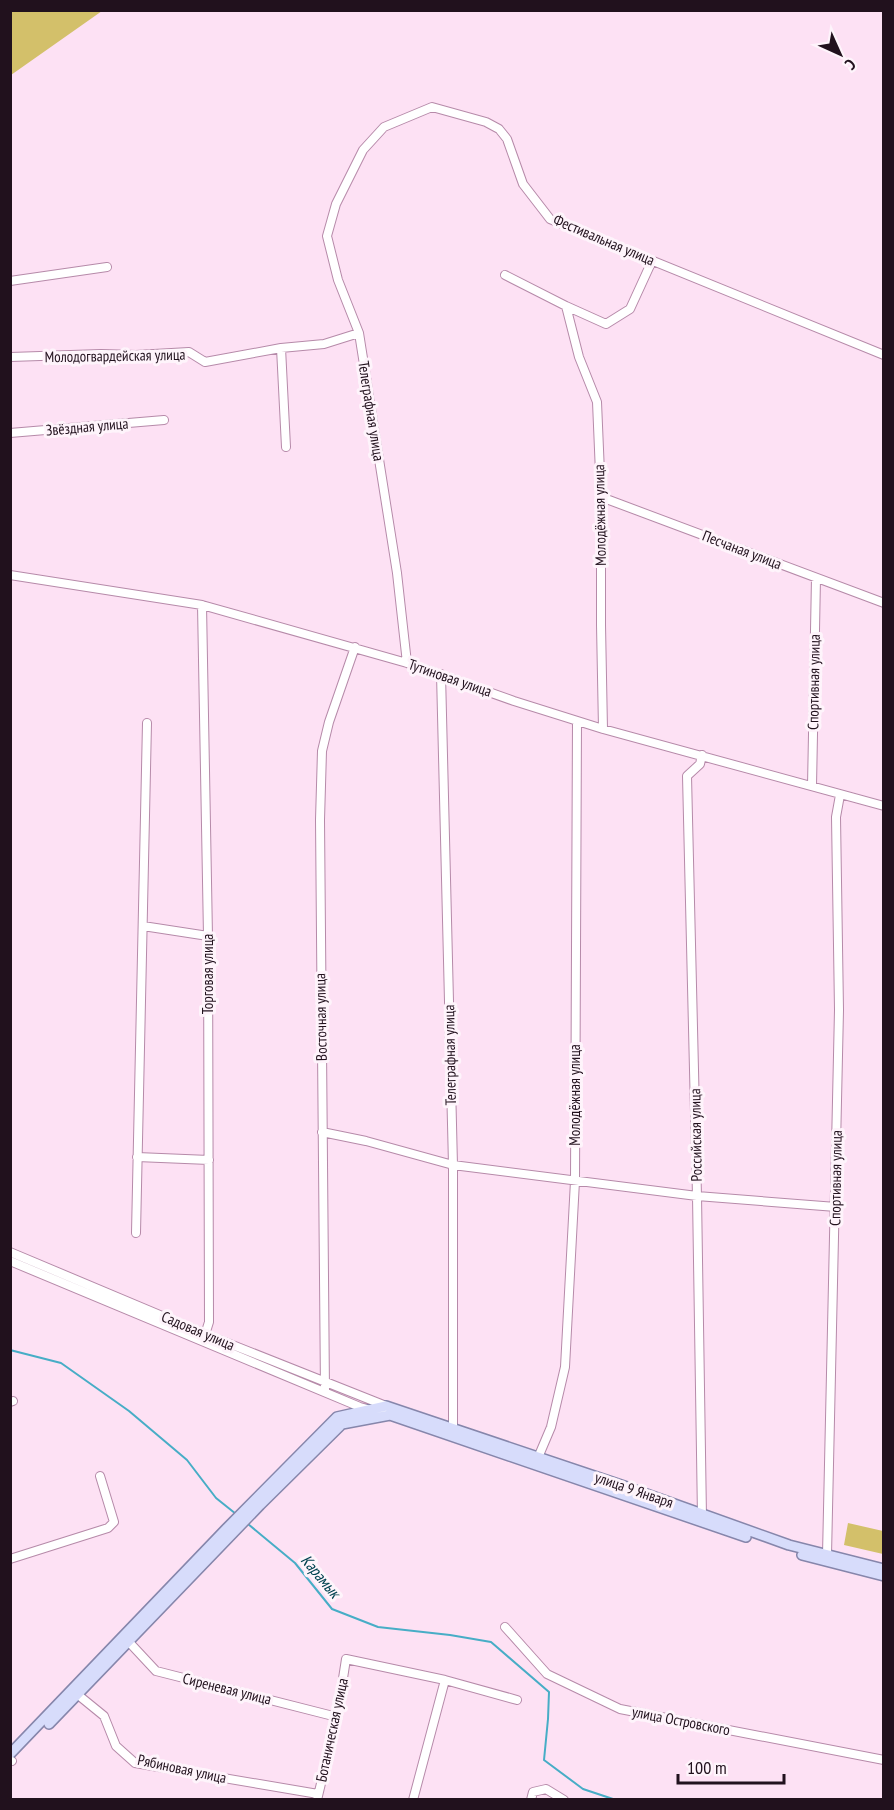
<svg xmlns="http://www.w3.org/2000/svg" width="894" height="1810" viewBox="0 0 894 1810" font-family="'PT Sans Narrow',sans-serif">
<rect width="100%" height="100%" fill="#fde1f4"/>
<!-- green -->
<path fill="#d3c06a" d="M 11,10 L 102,10 L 102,11 L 11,75 Z
M 848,1523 L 883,1531 L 883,1554 L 844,1545 Z"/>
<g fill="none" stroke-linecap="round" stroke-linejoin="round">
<!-- stream -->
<path stroke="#47adc6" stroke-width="2" d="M 10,1350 L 61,1363 L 129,1411 L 187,1460 L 216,1498 L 236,1514
M 248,1524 L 295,1563 L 332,1609 L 378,1627 L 450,1635 L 491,1642 L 549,1692 L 548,1719 L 544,1760 L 583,1789 L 616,1800"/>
<!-- minor casing -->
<g stroke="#b68aa9" stroke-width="10">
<path id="minor" d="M 505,275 L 566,306 L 606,324 L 630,309 L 652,261
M 10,281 L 107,267
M 566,306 L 579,357 L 597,402 L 601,497 L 601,625 L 603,729
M 281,348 L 286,447
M 10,357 L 101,354 L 136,355 L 189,352 L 205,362 L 281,348 L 324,344 L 359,333
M 10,433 L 164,420
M 601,497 L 884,603
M 10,575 L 202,605 L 407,663 L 514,701 L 603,729 L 884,806
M 202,605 L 208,936 L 209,1322 L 203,1341
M 407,663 L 397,573 L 359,333 L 338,280 L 327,236 L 336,204 L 363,150 L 384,127 L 432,107 L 486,122 L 499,129 L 507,139 L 523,184 L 550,219 L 884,355
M 441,674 L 453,1165 L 453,1432
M 812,786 L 816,578
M 143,926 L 208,936
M 322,1132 L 366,1141 L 453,1165 L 697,1196 L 836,1207
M 137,1157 L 209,1160
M 136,1233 L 147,723
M 10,1252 L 205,1334 L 386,1406
M 10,1261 L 360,1407 L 390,1415
M 325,1392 L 320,820 L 322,751 L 329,722 L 355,647
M 10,1402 L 13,1401
M 537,1460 L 551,1427 L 565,1367 L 575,1181 L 577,721
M 702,1517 L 697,1196 L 687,776 L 700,764 L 702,755
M 826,1557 L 827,1555 L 839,1010 L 836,817 L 840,795
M 10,1559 L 108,1528 L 114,1522 L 100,1476
M 505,1627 L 547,1674 L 620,1709 L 884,1760
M 128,1641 L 156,1671 L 337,1717
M 77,1694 L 104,1716 L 116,1746 L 135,1763 L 318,1794
M 10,1760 L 12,1761
M 317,1800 L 337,1717 L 346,1659 L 445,1680 L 517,1700
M 413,1800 L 445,1680
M 531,1800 L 533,1792 L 546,1789 L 564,1800"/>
</g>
<!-- major casing -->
<g stroke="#8686ab" stroke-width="12">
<path id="major" d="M 802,1555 L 884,1576
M 49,1724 L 260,1505 L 342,1424 L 390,1415 L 746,1537
M 10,1754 L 226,1529 L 337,1417 L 386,1406 L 624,1486 L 789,1545 L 884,1569"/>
</g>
<!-- minor -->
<use href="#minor" stroke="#fff" stroke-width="8"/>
<!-- major -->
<use href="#major" stroke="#d7dcfb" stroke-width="9"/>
</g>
<g text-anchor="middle" stroke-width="6" stroke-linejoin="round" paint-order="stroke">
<!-- street labels -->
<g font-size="15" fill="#21111d" stroke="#fef4fb">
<text transform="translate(604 240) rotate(23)" y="5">Фестивальная улица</text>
<text transform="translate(115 356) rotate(-1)" y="5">Молодогвардейская улица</text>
<text transform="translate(371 411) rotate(81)" y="5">Телеграфная улица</text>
<text transform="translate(87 427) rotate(-5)" y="5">Звёздная улица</text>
<text transform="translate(600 515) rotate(-91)" y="5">Молодёжная улица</text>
<text transform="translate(742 550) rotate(21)" y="5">Песчаная улица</text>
<text transform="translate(450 678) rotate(19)" y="5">Тутиновая улица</text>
<text transform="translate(814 682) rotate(-89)" y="5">Спортивная улица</text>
<text transform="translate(208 974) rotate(-90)" y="5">Торговая улица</text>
<text transform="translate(321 1017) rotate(-91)" y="5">Восточная улица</text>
<text transform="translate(450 1055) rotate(-91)" y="5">Телеграфная улица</text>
<text transform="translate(575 1095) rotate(-90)" y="5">Молодёжная улица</text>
<text transform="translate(696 1135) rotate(-91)" y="5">Российская улица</text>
<text transform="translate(836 1178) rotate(-89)" y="5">Спортивная улица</text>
<text transform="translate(198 1331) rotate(23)" y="5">Садовая улица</text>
<text transform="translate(634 1490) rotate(19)" y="5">улица 9 Января</text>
<text transform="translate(227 1689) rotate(14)" y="5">Сиреневая улица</text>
<text transform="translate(681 1721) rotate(11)" y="5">улица Островского</text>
<text transform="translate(332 1730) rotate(-78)" y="5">Ботаническая улица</text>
<text transform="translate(182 1769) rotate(12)" y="5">Рябиновая улица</text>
</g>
<!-- water labels -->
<g font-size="16" font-style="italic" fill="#014250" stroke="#fef4fb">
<text transform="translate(321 1576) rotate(50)" y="6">Карамык</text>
</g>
</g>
<!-- border -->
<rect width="894" height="1810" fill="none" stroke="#21111d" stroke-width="24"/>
<!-- north arrow -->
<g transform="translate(840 54) rotate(135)" stroke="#fef4fb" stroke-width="4.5" paint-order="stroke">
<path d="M0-4.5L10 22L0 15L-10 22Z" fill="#21111d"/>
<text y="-9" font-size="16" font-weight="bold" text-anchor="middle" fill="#21111d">С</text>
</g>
<!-- scale -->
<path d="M678 1774v9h106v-9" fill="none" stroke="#21111d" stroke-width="3"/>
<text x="687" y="1774" font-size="18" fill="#21111d" stroke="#fef4fb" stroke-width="4.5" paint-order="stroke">100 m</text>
</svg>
